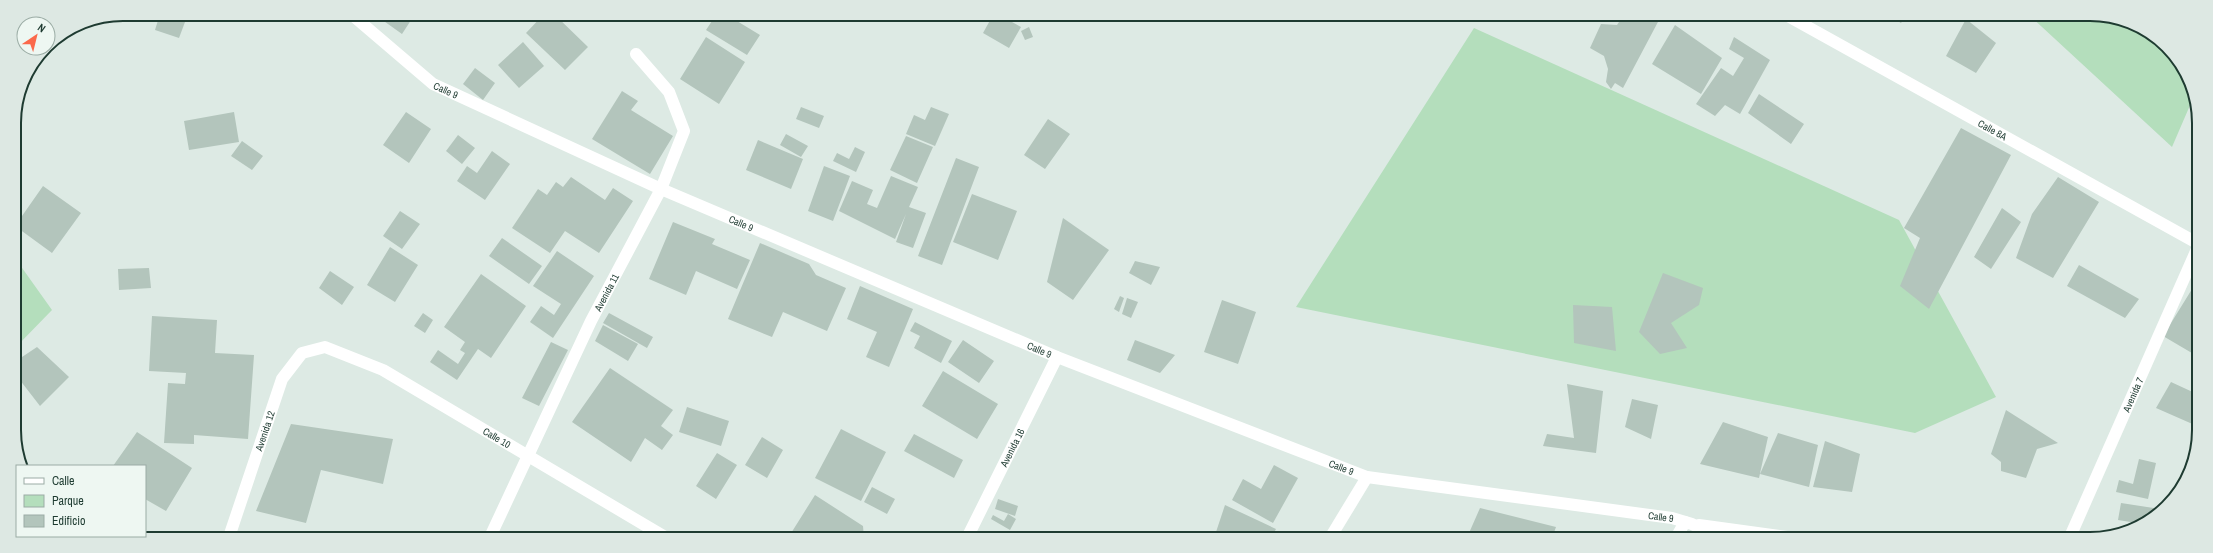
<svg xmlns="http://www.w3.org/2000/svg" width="2213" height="553" viewBox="0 0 2213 553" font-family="'Archivo Narrow',sans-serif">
<rect width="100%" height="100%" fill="#ddeae4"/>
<!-- green -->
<path fill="#b4debc" d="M 2030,16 L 2111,16 L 2167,46 L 2194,96 L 2172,147 Z
M 1474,28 L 1899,220 L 1996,397 L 1915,433 L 1296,307 Z
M 15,258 L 52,310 L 16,347 Z"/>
<!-- building -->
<path fill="#b3c5bc" d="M 160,14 L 188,14 L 179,38 L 155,30 Z
M 374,14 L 415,14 L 402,34 Z
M 544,14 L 554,14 L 588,47 L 565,70 L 526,33 Z
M 716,15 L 727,15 L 760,35 L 747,55 L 706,30 Z
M 993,15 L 999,15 L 1021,27 L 1009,48 L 983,33 Z
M 1623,16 L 1653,16 L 1659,20 L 1623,88 L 1615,83 L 1611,89 L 1606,82 L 1608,69 L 1604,56 L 1590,48 L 1601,24 L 1617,25 Z
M 1889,16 L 1906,16 L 1901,23 Z
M 1966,19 L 1996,43 L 1976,73 L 1946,56 Z
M 1675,25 L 1722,58 L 1701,94 L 1652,64 Z
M 1029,27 L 1033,37 L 1025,40 L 1021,31 Z
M 706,37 L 745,62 L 719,104 L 680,79 Z
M 1734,37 L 1770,60 L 1740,114 L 1725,105 L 1715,116 L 1696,104 L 1721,68 L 1733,76 L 1744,58 L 1729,49 Z
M 523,42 L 544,66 L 519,88 L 498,65 Z
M 475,68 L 495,83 L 483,100 L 463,84 Z
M 622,91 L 638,101 L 631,110 L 673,136 L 650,174 L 592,139 Z
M 1759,94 L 1804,124 L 1791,144 L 1748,113 Z
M 801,107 L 824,116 L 819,128 L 796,119 Z
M 931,107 L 949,114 L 935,146 L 906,134 L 914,115 L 925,120 Z
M 234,112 L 239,142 L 189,150 L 184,121 Z
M 406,112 L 431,129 L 409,163 L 383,145 Z
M 1048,119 L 1070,134 L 1045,169 L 1024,155 Z
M 1961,128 L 2011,155 L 1929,309 L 1900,286 L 1920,238 L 1904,228 Z
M 786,134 L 808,146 L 801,157 L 780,145 Z
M 458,135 L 475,148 L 462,164 L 446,151 Z
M 906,136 L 933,147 L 917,183 L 890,170 Z
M 758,140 L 803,159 L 791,189 L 746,170 Z
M 242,141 L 263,156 L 252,170 L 231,156 Z
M 855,147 L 865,152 L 856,172 L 833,161 L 837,153 L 849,159 Z
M 492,151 L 510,164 L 485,200 L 457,181 L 467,166 L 477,173 Z
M 956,158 L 979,167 L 942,265 L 918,256 Z
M 824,166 L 850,176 L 833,221 L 808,211 Z
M 891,176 L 918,187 L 909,207 L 926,213 L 913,248 L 896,242 L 906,214 L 895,239 L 839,211 L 852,181 L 873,190 L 867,204 L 877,208 Z
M 571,177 L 605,200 L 613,188 L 633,201 L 599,253 L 565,231 L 550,253 L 512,228 L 538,189 L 547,195 L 556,182 L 563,187 Z
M 2058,177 L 2099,202 L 2053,278 L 2016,258 L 2032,214 Z
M 43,186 L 81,213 L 52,253 L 15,226 Z
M 972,194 L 1017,211 L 998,260 L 953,242 Z
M 2002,208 L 2021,222 L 1991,269 L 1974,257 Z
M 400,211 L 420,224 L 402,249 L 383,236 Z
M 1063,218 L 1109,250 L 1073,300 L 1047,282 Z
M 673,222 L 715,239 L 712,244 L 750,260 L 737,289 L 696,271 L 686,295 L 649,279 Z
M 502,238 L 542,266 L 529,284 L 489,256 Z
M 760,243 L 809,264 L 816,275 L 846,288 L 827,331 L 783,312 L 772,337 L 728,319 Z
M 390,247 L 418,265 L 395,302 L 367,285 Z
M 557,251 L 594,276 L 553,338 L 530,322 L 541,306 L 554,315 L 561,304 L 533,286 Z
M 1135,261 L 1160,267 L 1151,285 L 1129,273 Z
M 2079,265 L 2139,299 L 2125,318 L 2067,286 Z
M 149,268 L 151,288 L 119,290 L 118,269 Z
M 330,271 L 354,287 L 342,305 L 319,288 Z
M 1663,273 L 1703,288 L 1699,305 L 1671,323 L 1687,348 L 1660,354 L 1639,332 Z
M 481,274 L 526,306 L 491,358 L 478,349 L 457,380 L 430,362 L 438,350 L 458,364 L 465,353 L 460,350 L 465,342 L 444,327 Z
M 2197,281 L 2197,356 L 2163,336 Z
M 860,286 L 913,309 L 889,367 L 866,357 L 877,332 L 847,319 Z
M 1120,296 L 1124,298 L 1119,312 L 1114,309 Z
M 1127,298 L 1138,302 L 1131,318 L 1122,314 Z
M 1222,300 L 1256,312 L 1238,364 L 1204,352 Z
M 1573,305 L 1612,307 L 1616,351 L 1574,343 Z
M 423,313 L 433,320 L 425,333 L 414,326 Z
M 609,313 L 653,337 L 647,348 L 603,323 Z
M 152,316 L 217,320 L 215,353 L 254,355 L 248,439 L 194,435 L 194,444 L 164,443 L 168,383 L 185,384 L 186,373 L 149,371 Z
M 915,322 L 952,341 L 941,363 L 914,348 L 920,336 L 910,331 Z
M 603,325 L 638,344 L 628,361 L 595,341 Z
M 963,340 L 994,361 L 979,383 L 948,362 Z
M 1135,340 L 1175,355 L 1160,373 L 1127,360 Z
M 551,342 L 568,350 L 539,406 L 522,398 Z
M 37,347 L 69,377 L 40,406 L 16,375 L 16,361 Z
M 610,368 L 673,410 L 661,426 L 673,435 L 662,450 L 645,438 L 631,462 L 572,422 Z
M 943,371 L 998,404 L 977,439 L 922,406 Z
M 2171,382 L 2197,394 L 2197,426 L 2156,408 Z
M 1567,384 L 1603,391 L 1596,453 L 1543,446 L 1547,434 L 1574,438 Z
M 1632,399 L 1658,405 L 1651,439 L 1625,427 Z
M 687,407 L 729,421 L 721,446 L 679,432 Z
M 2006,410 L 2058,443 L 2037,449 L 2026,478 L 2001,471 L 2001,462 L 1991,454 Z
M 1723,422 L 1768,437 L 1759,478 L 1700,464 Z
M 291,424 L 393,439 L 383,484 L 321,470 L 306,523 L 256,511 Z
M 841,429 L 886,452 L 861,501 L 815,478 Z
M 137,432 L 192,468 L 166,511 L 145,499 L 145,466 L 113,466 Z
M 1778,433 L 1818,445 L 1809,487 L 1760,474 Z
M 914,434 L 963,460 L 954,478 L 904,451 Z
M 762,437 L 783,450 L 767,478 L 745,465 Z
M 1825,441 L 1860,454 L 1852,492 L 1813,487 Z
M 717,453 L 737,465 L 716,499 L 696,486 Z
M 2139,459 L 2156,463 L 2148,499 L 2116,492 L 2119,480 L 2133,484 Z
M 1274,465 L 1298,478 L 1273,523 L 1232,500 L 1243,479 L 1261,489 Z
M 872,487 L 895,499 L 887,514 L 864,502 Z
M 815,495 L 863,526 L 864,538 L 788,538 Z
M 998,499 L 1018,506 L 1015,516 L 995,509 Z
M 2121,503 L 2160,509 L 2161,513 L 2143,524 L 2118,520 Z
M 1225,505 L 1276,529 L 1271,538 L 1214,538 Z
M 1480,508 L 1556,527 L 1552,538 L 1472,538 L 1469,533 Z
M 1008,514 L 1016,519 L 1010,530 L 991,519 L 993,515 L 1004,521 Z
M 1186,533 L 1187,538 L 1157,538 L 1157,535 Z"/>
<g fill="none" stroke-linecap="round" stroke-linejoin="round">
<!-- minor -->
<g stroke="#fff" stroke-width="12">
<path id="s1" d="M 351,14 L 433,84 L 661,189 L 1057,357 L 1367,477 L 1672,518 L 1692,524 L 1718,538"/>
<path id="s2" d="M 1788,16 L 2197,243"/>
<path d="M 1699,525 L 1795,538"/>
<path id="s3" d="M 229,537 L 282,379 L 302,353 L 325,347 L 383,370 L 665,537"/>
<path id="s4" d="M 490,537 L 591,321 L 661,189 L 684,131 L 669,92 L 636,54"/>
<path id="s5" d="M 967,538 L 1057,357"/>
<path d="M 1330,538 L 1367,477"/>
<path d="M 1676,538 L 1685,522"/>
<path id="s6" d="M 2069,539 L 2197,249"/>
</g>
</g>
<g text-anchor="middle" stroke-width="3.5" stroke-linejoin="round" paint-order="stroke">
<!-- street labels -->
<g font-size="10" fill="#1e3b31" stroke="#eef7f2">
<text dy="4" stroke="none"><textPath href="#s1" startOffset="122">Calle 9</textPath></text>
<text dy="4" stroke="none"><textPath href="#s2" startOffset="234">Calle 8A</textPath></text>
<text dy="4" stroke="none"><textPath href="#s1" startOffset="446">Calle 9</textPath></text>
<text dy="4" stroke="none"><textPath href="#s4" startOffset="271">Avenida 11</textPath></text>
<text dy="4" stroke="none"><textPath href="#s1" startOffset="770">Calle 9</textPath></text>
<text dy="4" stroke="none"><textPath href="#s6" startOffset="158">Avenida 7</textPath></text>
<text dy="4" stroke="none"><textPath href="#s3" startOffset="112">Avenida 12</textPath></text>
<text dy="4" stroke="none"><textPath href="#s3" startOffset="418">Calle 10</textPath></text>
<text dy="4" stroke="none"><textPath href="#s5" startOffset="101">Avenida 16</textPath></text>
<text dy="4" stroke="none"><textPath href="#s1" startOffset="1094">Calle 9</textPath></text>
<text dy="4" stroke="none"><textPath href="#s1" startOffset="1418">Calle 9</textPath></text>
</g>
</g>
<!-- crop -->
<path d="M0 0H2213V553H0ZM123 21H2090A102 102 0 0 1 2192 123V430A102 102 0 0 1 2090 532H123A102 102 0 0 1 21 430V123A102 102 0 0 1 123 21Z" fill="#dde8e3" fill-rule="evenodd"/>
<path fill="none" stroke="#1e3b31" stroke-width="2" d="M123 21H2090A102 102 0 0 1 2192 123V430A102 102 0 0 1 2090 532H123A102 102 0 0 1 21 430V123A102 102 0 0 1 123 21Z"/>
<!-- legend -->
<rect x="16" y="465" width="130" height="72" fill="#eef7f2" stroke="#9baca5"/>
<rect x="24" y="478" width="20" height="6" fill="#ffffff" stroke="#9baca5"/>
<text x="52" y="485" font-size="12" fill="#1e3b31">Calle</text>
<rect x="24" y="495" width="20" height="12" fill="#b4debc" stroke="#9baca5"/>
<text x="52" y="505" font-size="12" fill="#1e3b31">Parque</text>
<rect x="24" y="515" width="20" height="12" fill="#b3c5bc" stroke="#9baca5"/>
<text x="52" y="525" font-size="12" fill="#1e3b31">Edificio</text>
<!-- north arrow -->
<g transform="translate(36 36) rotate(35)"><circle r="19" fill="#eef7f2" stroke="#9baca5"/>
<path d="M0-3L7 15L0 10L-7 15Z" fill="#fb694b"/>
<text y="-6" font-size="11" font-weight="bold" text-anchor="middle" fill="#1e3b31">N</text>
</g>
</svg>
